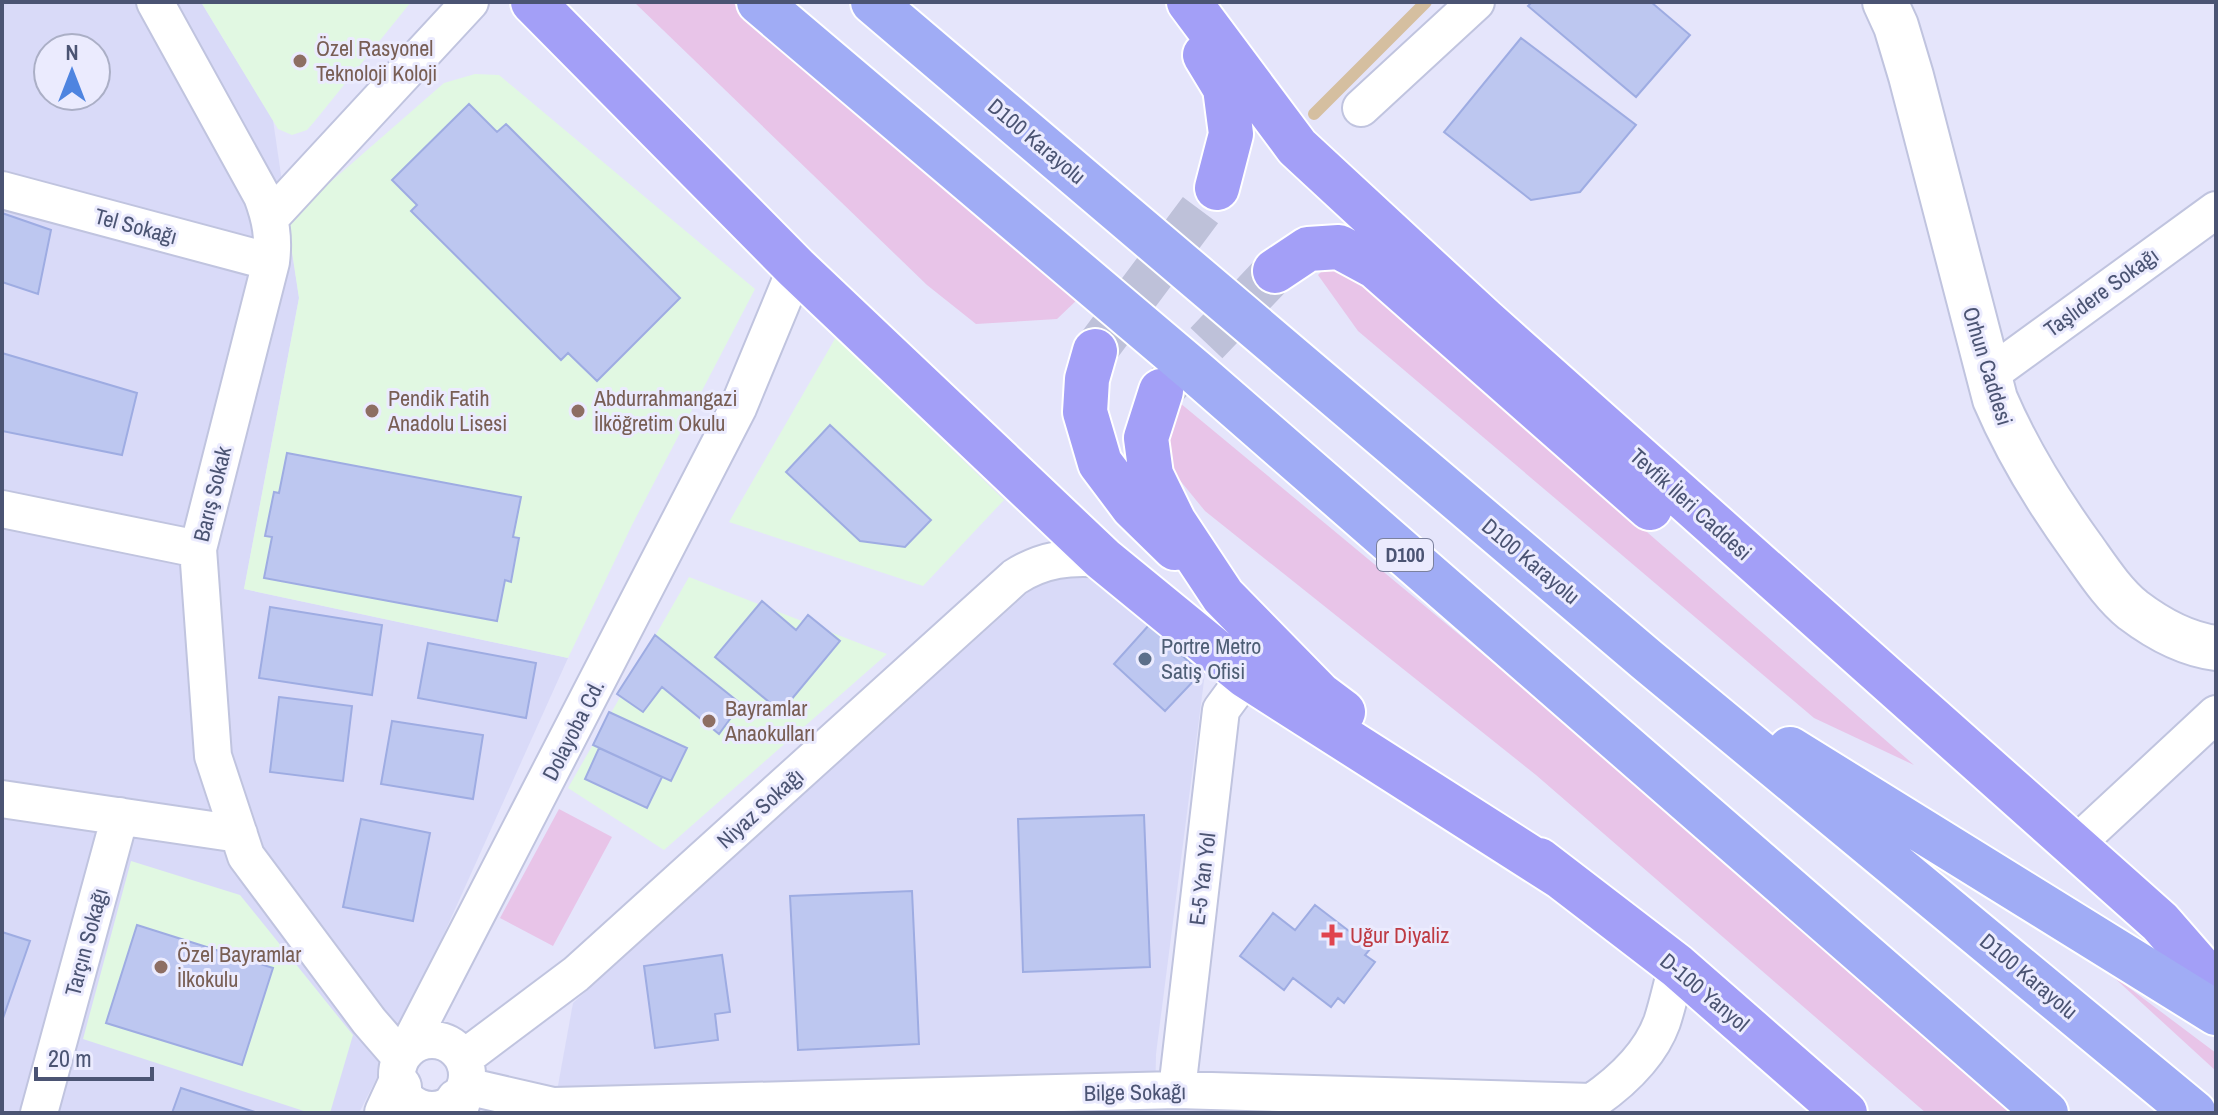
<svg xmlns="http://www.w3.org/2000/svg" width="2218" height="1115" viewBox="0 0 2218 1115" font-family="'Archivo Narrow',sans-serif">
<rect width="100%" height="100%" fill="#e5e5fb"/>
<!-- residential -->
<path fill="#d9daf8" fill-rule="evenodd" d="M 2,2 L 201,2 L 273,120 L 299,298 L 244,589 L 568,658 L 398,1036 L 359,1113 L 2,1113 ZM 48,48 L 96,48 L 96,96 L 48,96 Z
M 1089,572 L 1206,665 L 1156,1054 L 1155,1103 L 1358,1113 L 553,1113 L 573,1003 L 1043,579 Z"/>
<!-- education -->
<path fill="#e1f8e2" d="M 201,2 L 411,2 L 314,122 L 307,130 L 292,135 L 278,129 Z
M 475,74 L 499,75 L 755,289 L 632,525 L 568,658 L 244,589 L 299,298 L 287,220 L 444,83 Z
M 836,337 L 1004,500 L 923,586 L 729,522 Z
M 689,577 L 887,654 L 664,850 L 568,788 Z
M 131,861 L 240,895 L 353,1035 L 330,1113 L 310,1113 L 83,1039 Z"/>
<!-- green -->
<path fill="#e8c4e8" d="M 634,2 L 732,2 L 1079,298 L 1057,319 L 976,324 L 927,285 Z
M 1334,259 L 1914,765 L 1814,718 L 1358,331 L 1318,275 Z
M 1180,403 L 1726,856 L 1990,1090 L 2010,1113 L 1926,1113 L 1536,775 L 1205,511 L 1160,456 Z
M 559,809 L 612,837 L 553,946 L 500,918 Z
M 2108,972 L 2216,1053 L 2216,1071 Z"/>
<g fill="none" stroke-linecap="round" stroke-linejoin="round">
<!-- stream -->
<path stroke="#d5bfa0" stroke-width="12" d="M 1314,114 L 1426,2"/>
</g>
<!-- building -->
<path fill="#bdc7f0" stroke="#9eace2" stroke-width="2" d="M 1532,2 L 1651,2 L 1690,35 L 1636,97 L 1528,6 Z
M 1521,38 L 1636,125 L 1580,192 L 1531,200 L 1444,132 Z
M 469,104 L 497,132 L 506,124 L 680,298 L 597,381 L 568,353 L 561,360 L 411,211 L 417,205 L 392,180 Z
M 2,213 L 51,230 L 38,294 L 2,282 Z
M 2,353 L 137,393 L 122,455 L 2,431 Z
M 830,425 L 931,520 L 905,547 L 860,541 L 786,472 Z
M 287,453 L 521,497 L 513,537 L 519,538 L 511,582 L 505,580 L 497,621 L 264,578 L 272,537 L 265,536 L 274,492 L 279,493 Z
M 762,601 L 796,630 L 808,615 L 840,641 L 781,712 L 715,657 Z
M 270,607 L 382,625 L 372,695 L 259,678 Z
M 1149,625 L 1201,673 L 1165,711 L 1114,664 Z
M 655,635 L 741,704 L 719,734 L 662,687 L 643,712 L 617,694 Z
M 428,643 L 536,663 L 526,718 L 418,698 Z
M 279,697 L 352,706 L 343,781 L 270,772 Z
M 609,712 L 687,748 L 671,781 L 593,745 Z
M 392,721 L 483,735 L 473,799 L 381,784 Z
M 599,748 L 662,777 L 647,808 L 585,779 Z
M 1144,815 L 1150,967 L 1023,972 L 1018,819 Z
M 361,819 L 430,833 L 413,921 L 343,907 Z
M 912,891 L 919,1044 L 798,1050 L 790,896 Z
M 1315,905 L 1371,948 L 1365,955 L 1375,962 L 1344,1003 L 1338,998 L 1331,1007 L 1293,978 L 1284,990 L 1240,956 L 1273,913 L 1295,930 Z
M 137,925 L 273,968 L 242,1065 L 106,1023 Z
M 2,932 L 30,941 L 2,1021 Z
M 722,955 L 730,1012 L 715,1014 L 718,1040 L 655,1048 L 644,966 Z
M 181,1088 L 258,1113 L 172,1113 Z"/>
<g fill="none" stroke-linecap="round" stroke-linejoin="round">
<!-- primary-tunnel -->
<path stroke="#bec1d9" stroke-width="44" stroke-dasharray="44 22" stroke-linecap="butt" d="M 1095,351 L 1217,188
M 1161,391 L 1275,271"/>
<!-- minor casing -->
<g stroke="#c0c4df" stroke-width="40">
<path id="minor" d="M 155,2 L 262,196 C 271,220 274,238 271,262 L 198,549 L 213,756 L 246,856 L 369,1021 L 401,1058
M 1361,108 L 1476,2
M 2,190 L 271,262
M 270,218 L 470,2
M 1988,376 L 2216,210
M 2,509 L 198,549
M 2,799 L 239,834
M 2075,845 L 2216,714
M397 1075a35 35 0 1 1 70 0a35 35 0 1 1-70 0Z
M 406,1051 L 738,408 L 796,268
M 464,1058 L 576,974 L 1015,577 C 1043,559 1070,556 1103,559
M 466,1086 L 553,1106 L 1177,1090 L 1592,1102 C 1621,1082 1650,1055 1662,1022 C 1668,1004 1672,984 1677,966
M 1177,1090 L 1221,710 L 1246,676
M 39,1113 L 120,816"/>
</g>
<!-- tertiary casing -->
<g stroke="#c0c4df" stroke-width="48">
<path id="tertiary" d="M 1885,2 L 1896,26 L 1911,76 L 1995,399 C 2018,453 2048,501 2082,548 C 2097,569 2113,594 2133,610 C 2158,629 2185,644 2216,648
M 387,1113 L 399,1087
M 454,1113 L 458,1101"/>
</g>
<!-- primary casing -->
<g stroke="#fff" stroke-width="48">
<path id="primary" d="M 533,2 L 796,268 L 1103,559 L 1246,676 L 1561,877
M 1189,2 L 1297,147 L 1484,320 L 2160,922 L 2216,986
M 1205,55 L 1225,88 L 1231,134 L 1217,188
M 1275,271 L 1308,249 L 1339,247 L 1376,267 L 1650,508
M 1095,351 L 1087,379 L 1085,412 L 1100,463 L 1133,507 L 1175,548
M 1161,391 L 1146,438 L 1151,475 L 1174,522 L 1223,596 L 1319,694 L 1343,712
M 1539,860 L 1677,966 L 1845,1113"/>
</g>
<!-- trunk casing -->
<g stroke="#fff" stroke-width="48">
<path id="trunk" d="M 759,2 L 1198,374 L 2046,1113
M 873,2 L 1647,660 L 2194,1113
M 1790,749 L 2216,1013"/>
</g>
<!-- minor -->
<use href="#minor" stroke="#fff" stroke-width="36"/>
<!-- tertiary -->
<use href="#tertiary" stroke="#fff" stroke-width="44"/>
<!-- primary -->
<use href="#primary" stroke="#a39ff7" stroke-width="44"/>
<!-- trunk -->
<use href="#trunk" stroke="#a0acf5" stroke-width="44"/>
</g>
<!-- markers -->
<g fill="#8d6e63" stroke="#ebebfe" stroke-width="3">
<circle cx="300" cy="61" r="8"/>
<circle cx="372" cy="411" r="8"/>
<circle cx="578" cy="411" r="8"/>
<circle cx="709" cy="721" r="8"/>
<circle cx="161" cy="967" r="8"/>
</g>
<circle fill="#5c6f8a" stroke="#ebebfe" stroke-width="3" cx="1145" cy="659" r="8"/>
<path fill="#e0444e" stroke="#ebebfe" stroke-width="3" d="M1328 923h8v8h8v8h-8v8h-8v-8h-8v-8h8z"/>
<g text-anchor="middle" stroke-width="6" stroke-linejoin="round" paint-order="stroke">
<!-- shield labels -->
<rect fill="#ebebfe" stroke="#7b819d" stroke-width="2" x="1377" y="539" width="56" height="32" rx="6"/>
<g font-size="20" font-weight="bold" fill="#4b5473">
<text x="1405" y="562">D100</text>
</g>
<!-- education labels -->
<g font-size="22" fill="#785e54" stroke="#ebebfe" text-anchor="start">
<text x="316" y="56">Özel Rasyonel<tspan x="316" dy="25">Teknoloji Koloji</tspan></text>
<text x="388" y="406">Pendik Fatih<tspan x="388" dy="25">Anadolu Lisesi</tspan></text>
<text x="594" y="406">Abdurrahmangazi<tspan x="594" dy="25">İlköğretim Okulu</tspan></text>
<text x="725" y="716">Bayramlar<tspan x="725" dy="25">Anaokulları</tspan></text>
<text x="177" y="962">Özel Bayramlar<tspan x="177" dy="25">İlkokulu</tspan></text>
</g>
<!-- street labels -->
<g font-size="22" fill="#4b5473" stroke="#ebebfe">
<text transform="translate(1037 141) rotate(40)" y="8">D100 Karayolu</text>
<text transform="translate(136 226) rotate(15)" y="8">Tel Sokağı</text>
<text transform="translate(2101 292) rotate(-36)" y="8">Taşlıdere Sokağı</text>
<text transform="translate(1988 366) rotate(73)" y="8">Orhun Caddesi</text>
<text transform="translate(212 494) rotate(-76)" y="8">Barış Sokak</text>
<text transform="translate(1691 504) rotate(42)" y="8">Tevfik İleri Caddesi</text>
<text transform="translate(1531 561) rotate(40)" y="8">D100 Karayolu</text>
<text transform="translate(573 730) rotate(-63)" y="8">Dolayoba Cd.</text>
<text transform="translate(760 808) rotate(-42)" y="8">Niyaz Sokağı</text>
<text transform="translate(1202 879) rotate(-83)" y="8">E-5 Yan Yol</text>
<text transform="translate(86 942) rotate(-75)" y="8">Tarçın Sokağı</text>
<text transform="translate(2029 976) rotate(40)" y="8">D100 Karayolu</text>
<text transform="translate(1705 992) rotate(40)" y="8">D-100 Yanyol</text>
<text transform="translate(1135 1092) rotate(-1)" y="8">Bilge Sokağı</text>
</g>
<!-- service labels -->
<g font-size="22" fill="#4e5e75" stroke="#ebebfe" text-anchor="start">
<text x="1161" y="654">Portre Metro<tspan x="1161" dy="25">Satış Ofisi</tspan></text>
</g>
<!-- health labels -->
<g font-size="22" fill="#be3a42" stroke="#ebebfe" text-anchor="start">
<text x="1350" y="943">Uğur Diyaliz</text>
</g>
</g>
<!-- border -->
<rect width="2218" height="1115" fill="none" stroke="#4b5473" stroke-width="8"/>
<!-- north arrow -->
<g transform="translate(72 72)"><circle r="38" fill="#ebebfe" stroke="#abafc6" stroke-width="2"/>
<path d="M0-6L14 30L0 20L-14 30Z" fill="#4e84e0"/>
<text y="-12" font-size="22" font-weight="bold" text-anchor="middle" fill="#4b5473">N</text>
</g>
<!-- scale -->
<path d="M36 1067v12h116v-12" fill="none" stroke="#4b5473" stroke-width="4"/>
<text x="48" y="1067" font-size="24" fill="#4b5473" stroke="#ebebfe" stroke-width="6" paint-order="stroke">20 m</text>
</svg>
